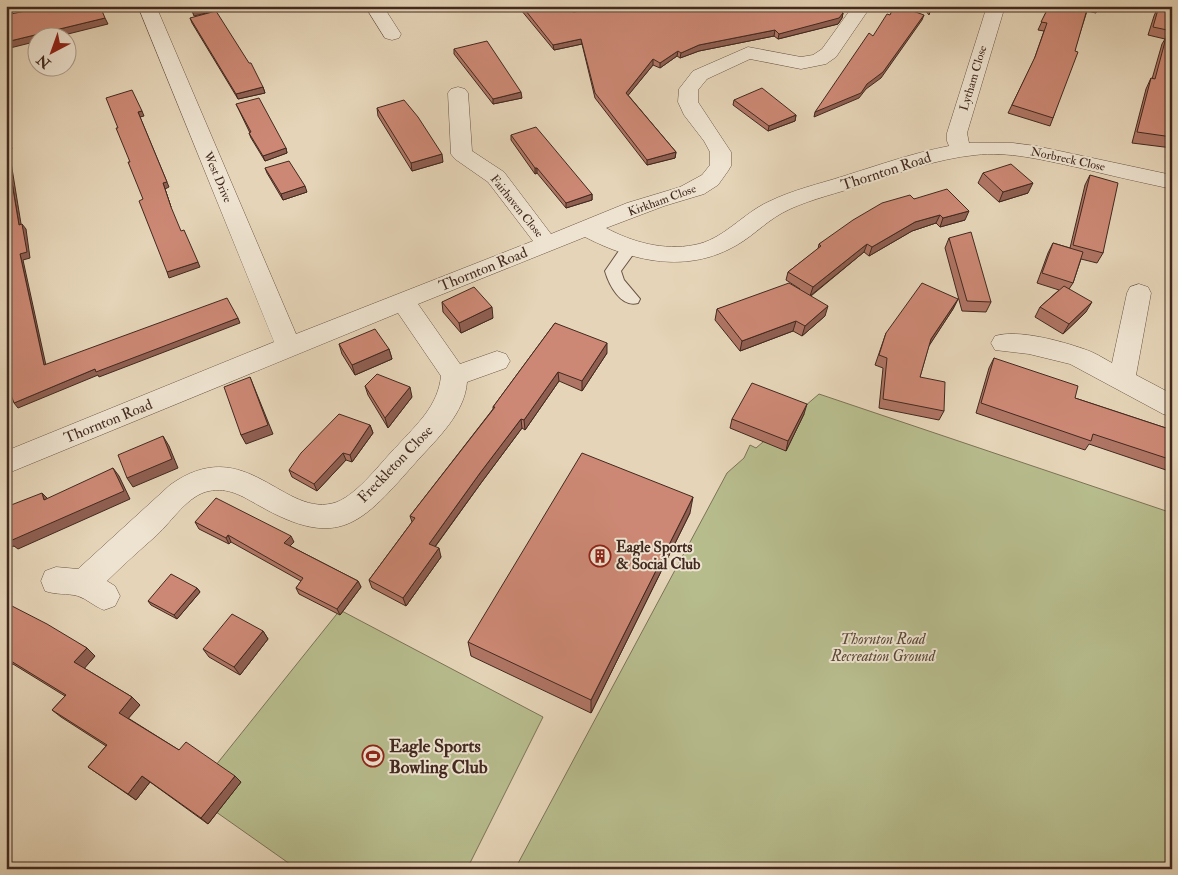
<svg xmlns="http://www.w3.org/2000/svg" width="1178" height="875" viewBox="0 0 1178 875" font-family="'IM FELL Double Pica',serif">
<rect width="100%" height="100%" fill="#e5d4b7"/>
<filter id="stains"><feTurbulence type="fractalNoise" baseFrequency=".004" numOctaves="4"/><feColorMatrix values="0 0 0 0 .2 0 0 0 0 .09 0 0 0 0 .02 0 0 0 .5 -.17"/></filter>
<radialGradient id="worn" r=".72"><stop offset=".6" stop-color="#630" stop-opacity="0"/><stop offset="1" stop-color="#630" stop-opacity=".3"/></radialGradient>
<!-- green -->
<path fill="#b7bc8d" stroke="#7c7256" d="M 819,394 L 1172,513 L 1172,869 L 515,869 L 727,473 L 744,458 L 750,445 L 756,448 Z
M 340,610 L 543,717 L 467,869 L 297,869 L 192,795 Z"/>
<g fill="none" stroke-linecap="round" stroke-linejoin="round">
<!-- lane casing -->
<g stroke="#6b5445" stroke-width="2">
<path id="lane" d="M 629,244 L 635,245 L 637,249 L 621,271 L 624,280 L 640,299 L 638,303 C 621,308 609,285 605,271 L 623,245 Z"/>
</g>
<!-- street casing -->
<g stroke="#6b5445" stroke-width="1">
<path id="street" d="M 22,6 L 58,6 L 55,10 L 6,20 L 6,10 Z
M 138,6 L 156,6 L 296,334 L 533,241 L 488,182 L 455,159 L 451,154 L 448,93 L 451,89 L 458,87 L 465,89 L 468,93 L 472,151 L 504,172 L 551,234 L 627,203 L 680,187 L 702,175 L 710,165 L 710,152 L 704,141 L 684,115 L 678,102 L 679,89 L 693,71 L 748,47 L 801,57 L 813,55 L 822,49 L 853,6 L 871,6 L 836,57 L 826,64 L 801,69 L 750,59 L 707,79 L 698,90 L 698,102 L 731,152 L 731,166 L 728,171 L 718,185 L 704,194 L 664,206 L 606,228 C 632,242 664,251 694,245 C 723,240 742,214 768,202 C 792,190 819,184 844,176 C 879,165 913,153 949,146 L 947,141 L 947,133 L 987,6 L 1005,6 L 967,133 L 969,143 L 1013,143 L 1036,146 L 1172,175 L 1172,189 C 1140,182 1108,175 1076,167 C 1043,160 1008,151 975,155 C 936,159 899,173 862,185 C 838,193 812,199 790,209 C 768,219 756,234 737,245 C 688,274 633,262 585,237 L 418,304 L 460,364 L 497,351 L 506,354 L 510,361 L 506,368 L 467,382 C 465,413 437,439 417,461 C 362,523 340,552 258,505 C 242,496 228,487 209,491 C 188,495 172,521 157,535 C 140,550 123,565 107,581 L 115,586 L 120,596 L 115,606 L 104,610 C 95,607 87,599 78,596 C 67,593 56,595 45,591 L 41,581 L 45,571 L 56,567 L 78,569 L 170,485 C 247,430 284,521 337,502 C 359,493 381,462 398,445 C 417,424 438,406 441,376 L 398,313 L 6,474 L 6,451 L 274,342 Z
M 365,6 L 383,6 L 401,34 L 399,38 L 392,40 L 385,38 Z
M 567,6 L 585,6 L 580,14 L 574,15 L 568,14 L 565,10 Z
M 1139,284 L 1148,287 L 1151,293 L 1136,375 L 1172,394 L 1172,417 L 1163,414 L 1070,364 L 1029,354 L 995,350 L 991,343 L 995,336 C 1018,329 1061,341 1084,349 C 1094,352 1103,358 1112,363 L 1127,293 L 1130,287 Z"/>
</g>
<!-- lane -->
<use href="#lane" fill="#eee3d0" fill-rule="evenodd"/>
<!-- street -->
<use href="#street" fill="#eee3d0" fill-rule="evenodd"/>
</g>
<!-- wall -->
<path fill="#af7564" stroke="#42291f" d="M 521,6 L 565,6 L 565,7 L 566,10 L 574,12 L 843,13 L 842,18 L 838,24 L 778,39 L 774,36 L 699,51 L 680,58 L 677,56 L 660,68 L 653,65 L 628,95 L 676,152 L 675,158 L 647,165 L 595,98 L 582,44 L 554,50 L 521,10 Z
M 922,6 L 932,6 L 929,15 Z
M 1049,6 L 1099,6 L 1096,13 L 1087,11 L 1053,118 L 1050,126 L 1008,113 L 1034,60 L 1044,31 L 1038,30 Z
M 1156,6 L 1172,6 L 1172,148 L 1132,143 L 1146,89 L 1151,78 L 1152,79 L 1162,44 L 1165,39 L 1148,35 L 1154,16 L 1157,9 L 1155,8 Z
M 190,18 L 263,87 L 265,93 L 238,99 L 192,23 Z
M 454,49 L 522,98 L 493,104 L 454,54 Z
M 734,100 L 796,115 L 795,121 L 768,131 L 733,105 Z
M 236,104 L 286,148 L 287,153 L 265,161 L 251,138 L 249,133 L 250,133 Z
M 377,108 L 443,162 L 412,171 L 378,116 Z
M 511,135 L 592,194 L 592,200 L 566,208 L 537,173 L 535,174 L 511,140 Z
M 265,168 L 307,192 L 283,200 L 267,173 Z
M 983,173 L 1028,193 L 999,202 L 978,183 Z
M 1090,175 L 1103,253 L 1097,263 L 1081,259 L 1073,283 L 1069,289 L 1086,312 L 1063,334 L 1035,317 L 1040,307 L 1059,290 L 1037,283 L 1048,253 L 1053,243 L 1070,248 L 1085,185 Z
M 914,199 L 965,220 L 940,227 L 936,223 L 912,231 L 869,256 L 864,252 L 811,296 L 825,316 L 802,336 L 793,331 L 740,351 L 715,320 L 717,309 L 800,289 L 786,280 L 788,272 L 818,249 L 819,244 Z
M 949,238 L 991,302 L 986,312 L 962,311 L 945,248 Z
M 958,299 L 953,309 L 929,345 L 920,377 L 944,411 L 939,420 L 879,408 L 883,368 L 875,365 L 886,333 Z
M 442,302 L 493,318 L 461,333 L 443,312 Z
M 555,323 L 607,353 L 582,391 L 559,381 L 525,430 L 522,428 L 481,483 L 435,547 L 441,557 L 406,606 L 372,588 L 369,580 L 412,522 L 410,516 L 493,409 L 493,407 Z
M 339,344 L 389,349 L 392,359 L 355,375 L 342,354 Z
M 994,358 L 1075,398 L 1172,430 L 1172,472 L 1089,444 L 1085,450 L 976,413 L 989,368 Z
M 365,386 L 412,397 L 388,428 L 368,395 Z
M 804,414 L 786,451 L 730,428 L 732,419 Z
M 370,425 L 373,433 L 352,462 L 346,460 L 317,491 L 292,477 L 289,470 Z
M 690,513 L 591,713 L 471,656 L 468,642 Z
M 195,522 L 294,542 L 290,546 L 358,581 L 361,587 L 340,615 L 299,594 L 296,588 L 301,581 L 231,542 L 229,544 L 199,529 Z
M 197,588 L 200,592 L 177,619 L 151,605 L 148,601 Z
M 6,609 L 87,648 L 95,656 L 84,668 L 132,697 L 140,705 L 128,718 L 179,750 L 241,782 L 208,824 L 150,782 L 136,800 L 88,767 L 106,746 L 61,717 L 52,710 L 65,696 L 13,664 L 11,665 L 6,662 Z
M 263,631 L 268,639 L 240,675 L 209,657 L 203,649 Z"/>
<!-- shaded-wall -->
<path fill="#8f5f51" stroke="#42291f" d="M 6,6 L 14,6 L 6,8 Z
M 212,6 L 222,6 L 223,9 L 194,16 L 192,11 Z
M 843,13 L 842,18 L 838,24 L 778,39 L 779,34 Z
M 924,15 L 922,20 L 881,78 L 866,89 L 859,98 L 814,117 L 815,112 L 867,84 Z
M 105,18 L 108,24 L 52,38 L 38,38 L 38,41 L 6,49 L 6,42 Z
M 775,30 L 774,36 L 699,51 L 680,58 L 681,53 L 699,45 Z
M 581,39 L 582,44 L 554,50 L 553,45 Z
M 678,51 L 677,56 L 660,68 L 660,63 Z
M 653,59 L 653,65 L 626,98 L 626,93 Z
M 263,87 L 265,93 L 238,99 L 236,94 Z
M 521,92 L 522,98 L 493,104 L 493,99 Z
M 142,111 L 144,116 L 140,117 L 169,187 L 165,189 L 171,207 L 163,183 L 138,112 Z
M 796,115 L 795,121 L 768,131 L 769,126 Z
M 6,122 L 12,149 L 9,150 L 22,230 L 19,225 L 6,145 Z
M 286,148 L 287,153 L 265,161 L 263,156 Z
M 676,152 L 675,158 L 647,165 L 647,160 Z
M 442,154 L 443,162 L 412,171 L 411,163 Z
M 535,168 L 537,168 L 537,173 L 535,174 Z
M 1033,183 L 1028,193 L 999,202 L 1003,192 Z
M 305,186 L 307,192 L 283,200 L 281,194 Z
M 592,194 L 592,200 L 566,208 L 566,203 Z
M 969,211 L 965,220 L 940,227 L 943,218 Z
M 940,215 L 936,223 L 912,231 L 869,256 L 872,247 L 915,222 Z
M 22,224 L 26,229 L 30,258 L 23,260 L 47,370 L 44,365 L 20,254 Z
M 867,244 L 864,252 L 810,296 L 813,287 Z
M 198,262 L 200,267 L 169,278 L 167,272 Z
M 958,299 L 953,309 L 927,349 L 931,339 Z
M 1092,302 L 1086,312 L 1063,334 L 1069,324 Z
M 828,306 L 825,316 L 802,336 L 805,326 Z
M 492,307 L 493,318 L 461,333 L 459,323 Z
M 238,318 L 240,323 L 99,377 L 98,375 L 18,408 L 14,403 L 95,369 Z
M 796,321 L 793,331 L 740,351 L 742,341 Z
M 607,343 L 607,353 L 582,391 L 582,381 Z
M 389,349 L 392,359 L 355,375 L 352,365 Z
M 558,372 L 559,381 L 525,430 L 524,420 Z
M 250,377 L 273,434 L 246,444 L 241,435 Z
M 410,387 L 412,397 L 388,428 L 385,418 Z
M 807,404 L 804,414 L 786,451 L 788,441 Z
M 521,419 L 522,428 L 481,483 L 431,552 L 429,544 L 480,473 Z
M 370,425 L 373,433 L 352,462 L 350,455 Z
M 163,436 L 169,446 L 178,468 L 133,487 L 127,478 Z
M 343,453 L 346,460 L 317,491 L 314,484 Z
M 113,468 L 119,476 L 130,499 L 18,549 L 14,546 L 6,549 L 6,538 Z
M 42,493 L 49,500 L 44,500 Z
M 693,497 L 690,513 L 591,713 L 591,700 Z
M 228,535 L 231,542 L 229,544 L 226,538 Z
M 291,536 L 294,542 L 287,549 L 284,543 Z
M 439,548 L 441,557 L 406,606 L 403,598 Z
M 358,581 L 361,587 L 340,615 L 337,609 Z
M 197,588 L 200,592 L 177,619 L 174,615 Z
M 263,631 L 268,639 L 240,675 L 234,667 Z
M 87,648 L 95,656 L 83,670 L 74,662 Z
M 6,658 L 13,664 L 11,665 L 6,661 Z
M 132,697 L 140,705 L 127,720 L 119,713 Z
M 142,776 L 150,782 L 136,800 L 128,794 Z
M 235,776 L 241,782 L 208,824 L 201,818 Z"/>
<!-- building -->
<path fill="#cc8874" stroke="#42291f" d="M 50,6 L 100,6 L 105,18 L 6,42 L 6,15 Z
M 190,6 L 212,6 L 192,11 Z
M 522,6 L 564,6 L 566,10 L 574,12 L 580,11 L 583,7 L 587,6 L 836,6 L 843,13 L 839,18 L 779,34 L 775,30 L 699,45 L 681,53 L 678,51 L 660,63 L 653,59 L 626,93 L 676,152 L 647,160 L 595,93 L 581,39 L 553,45 Z
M 894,6 L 899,6 L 924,15 L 883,72 L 867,84 L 861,93 L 815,112 L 869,33 L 873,36 L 887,14 L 890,15 Z
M 1049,6 L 1088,6 L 1075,51 L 1078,52 L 1053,118 L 1012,105 L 1035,57 L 1047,23 L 1041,22 Z
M 1159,6 L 1172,6 L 1172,31 L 1153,27 Z
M 216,11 L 249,63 L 251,63 L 263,87 L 236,94 L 190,18 Z
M 1167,34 L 1172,35 L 1172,137 L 1137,132 L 1151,78 L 1155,79 Z
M 487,41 L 521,92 L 493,99 L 454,49 Z
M 762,88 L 796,115 L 769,126 L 734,100 Z
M 132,90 L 142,111 L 138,112 L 167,182 L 163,183 L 171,207 L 181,231 L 184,230 L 198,262 L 167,272 L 139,201 L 143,199 L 128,162 L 130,162 L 116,128 L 118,128 L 106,98 Z
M 259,98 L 286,148 L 263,156 L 249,133 L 251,132 L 236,104 Z
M 404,100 L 418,117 L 442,154 L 411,163 L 377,108 Z
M 536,127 L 592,194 L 566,203 L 537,168 L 535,168 L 511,135 Z
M 6,130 L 9,144 L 6,145 Z
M 6,147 L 19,225 L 22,224 L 27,252 L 20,254 L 44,365 L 227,298 L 238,318 L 96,372 L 95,369 L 14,403 L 6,382 L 6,380 L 11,378 L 6,355 Z
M 289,161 L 305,186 L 281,194 L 265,168 Z
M 1011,164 L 1033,183 L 1003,192 L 983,173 Z
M 1090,175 L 1118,183 L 1103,253 L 1073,245 Z
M 947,189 L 969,211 L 943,218 L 940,215 L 915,222 L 872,247 L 867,244 L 813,287 L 788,272 L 821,246 L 819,244 L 853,220 L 882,203 L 910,195 L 914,199 Z
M 971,232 L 991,302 L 967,301 L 949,238 Z
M 1053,243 L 1083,252 L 1073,283 L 1042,273 Z
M 789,283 L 828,306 L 805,326 L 796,321 L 742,341 L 717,309 Z
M 922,283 L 958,299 L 931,339 L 920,377 L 945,382 L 944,411 L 883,399 L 887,358 L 879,355 L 886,333 Z
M 1064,286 L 1092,302 L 1069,324 L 1040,307 Z
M 474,287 L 492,307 L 459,323 L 442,302 Z
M 555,323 L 607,343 L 582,381 L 558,372 L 524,420 L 521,419 L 480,473 L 429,544 L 439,548 L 403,598 L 369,580 L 415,518 L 410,516 L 495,407 L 493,407 Z
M 375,329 L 389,349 L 352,365 L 339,344 Z
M 994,358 L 1078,386 L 1075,398 L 1172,430 L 1172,460 L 1093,434 L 1091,441 L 981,403 Z
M 377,374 L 410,387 L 385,418 L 365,386 Z
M 250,377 L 268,425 L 241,435 L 224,387 Z
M 752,383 L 807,404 L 788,441 L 732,419 Z
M 339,414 L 370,425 L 350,455 L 343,453 L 314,484 L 289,470 L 301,453 Z
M 163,436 L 172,459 L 127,478 L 118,455 Z
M 582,453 L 693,497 L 591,700 L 468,642 Z
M 113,468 L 124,491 L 10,541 L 9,537 L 6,538 L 6,507 L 42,493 L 44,500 Z
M 216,498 L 291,536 L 284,543 L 358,581 L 337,609 L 296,588 L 303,578 L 228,535 L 226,538 L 195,522 Z
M 171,574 L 197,588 L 174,615 L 148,601 Z
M 10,605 L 47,624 L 87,648 L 74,662 L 132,697 L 119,713 L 179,750 L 186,742 L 235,776 L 201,818 L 142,776 L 128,794 L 88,767 L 107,745 L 52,710 L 66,695 L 6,658 L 6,609 Z
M 232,614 L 263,631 L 234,667 L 203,649 Z"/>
<!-- icons -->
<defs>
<g id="building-ring" transform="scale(1.125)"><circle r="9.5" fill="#eee3d0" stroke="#8f2418" stroke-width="1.5"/><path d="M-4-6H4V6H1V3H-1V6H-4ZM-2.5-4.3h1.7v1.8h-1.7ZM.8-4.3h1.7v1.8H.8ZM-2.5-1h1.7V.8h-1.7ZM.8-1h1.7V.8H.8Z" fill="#8f2418"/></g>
<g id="stadium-ring" transform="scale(1.125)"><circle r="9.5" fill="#eee3d0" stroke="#8f2418" stroke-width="1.5"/><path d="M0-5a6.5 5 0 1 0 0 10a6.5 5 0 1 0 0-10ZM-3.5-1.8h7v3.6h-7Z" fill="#8f2418"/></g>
</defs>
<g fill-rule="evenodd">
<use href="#building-ring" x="600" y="556"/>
<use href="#stadium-ring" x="373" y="756"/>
</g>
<g text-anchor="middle" stroke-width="4" stroke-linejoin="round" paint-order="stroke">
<!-- far-street labels -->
<g font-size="12" fill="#42291f" stroke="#eee3d0">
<text transform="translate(973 78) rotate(-73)" y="4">Lytham Close</text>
<text transform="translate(1068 159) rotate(12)" y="4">Norbreck Close</text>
<text transform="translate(218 177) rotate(67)" y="4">West Drive</text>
<text transform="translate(662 200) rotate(-20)" y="4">Kirkham Close</text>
<text transform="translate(517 206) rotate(51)" y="4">Fairhaven Close</text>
</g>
<!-- street labels -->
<g font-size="15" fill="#42291f" stroke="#eee3d0">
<text transform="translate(886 171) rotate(-18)" y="5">Thornton Road</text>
<text transform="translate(483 269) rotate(-22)" y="5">Thornton Road</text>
<text transform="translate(108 421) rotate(-22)" y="5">Thornton Road</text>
<text transform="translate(395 464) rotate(-46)" y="5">Freckleton Close</text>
</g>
<!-- poi labels -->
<g font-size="15" font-weight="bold" fill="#42291f" stroke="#eee3d0" text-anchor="start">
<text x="616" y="552">Eagle Sports<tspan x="616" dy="17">&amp; Social Club</tspan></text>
</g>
<!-- park labels -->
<g font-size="15" font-style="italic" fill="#594635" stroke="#eee3d0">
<text x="883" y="644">Thornton Road<tspan x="883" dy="17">Recreation Ground</tspan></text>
</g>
<!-- near-poi labels -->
<g font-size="18" font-weight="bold" fill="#42291f" stroke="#eee3d0" text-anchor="start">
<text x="389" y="752">Eagle Sports<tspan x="389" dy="21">Bowling Club</tspan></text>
</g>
</g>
<!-- margin -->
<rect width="1178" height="875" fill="none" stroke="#e5d4b7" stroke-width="25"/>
<rect x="8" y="8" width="1163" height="860" fill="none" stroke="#42291f" stroke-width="2.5"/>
<rect x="12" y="12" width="1153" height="850" fill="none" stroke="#42291f"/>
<!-- north arrow -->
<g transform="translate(52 52) rotate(221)"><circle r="24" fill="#eee3d0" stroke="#a99989"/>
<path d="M0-4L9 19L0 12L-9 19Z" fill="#8f2418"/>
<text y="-8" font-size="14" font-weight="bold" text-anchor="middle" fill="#42291f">N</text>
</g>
<rect width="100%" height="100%" filter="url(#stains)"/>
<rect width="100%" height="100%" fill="url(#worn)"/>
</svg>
